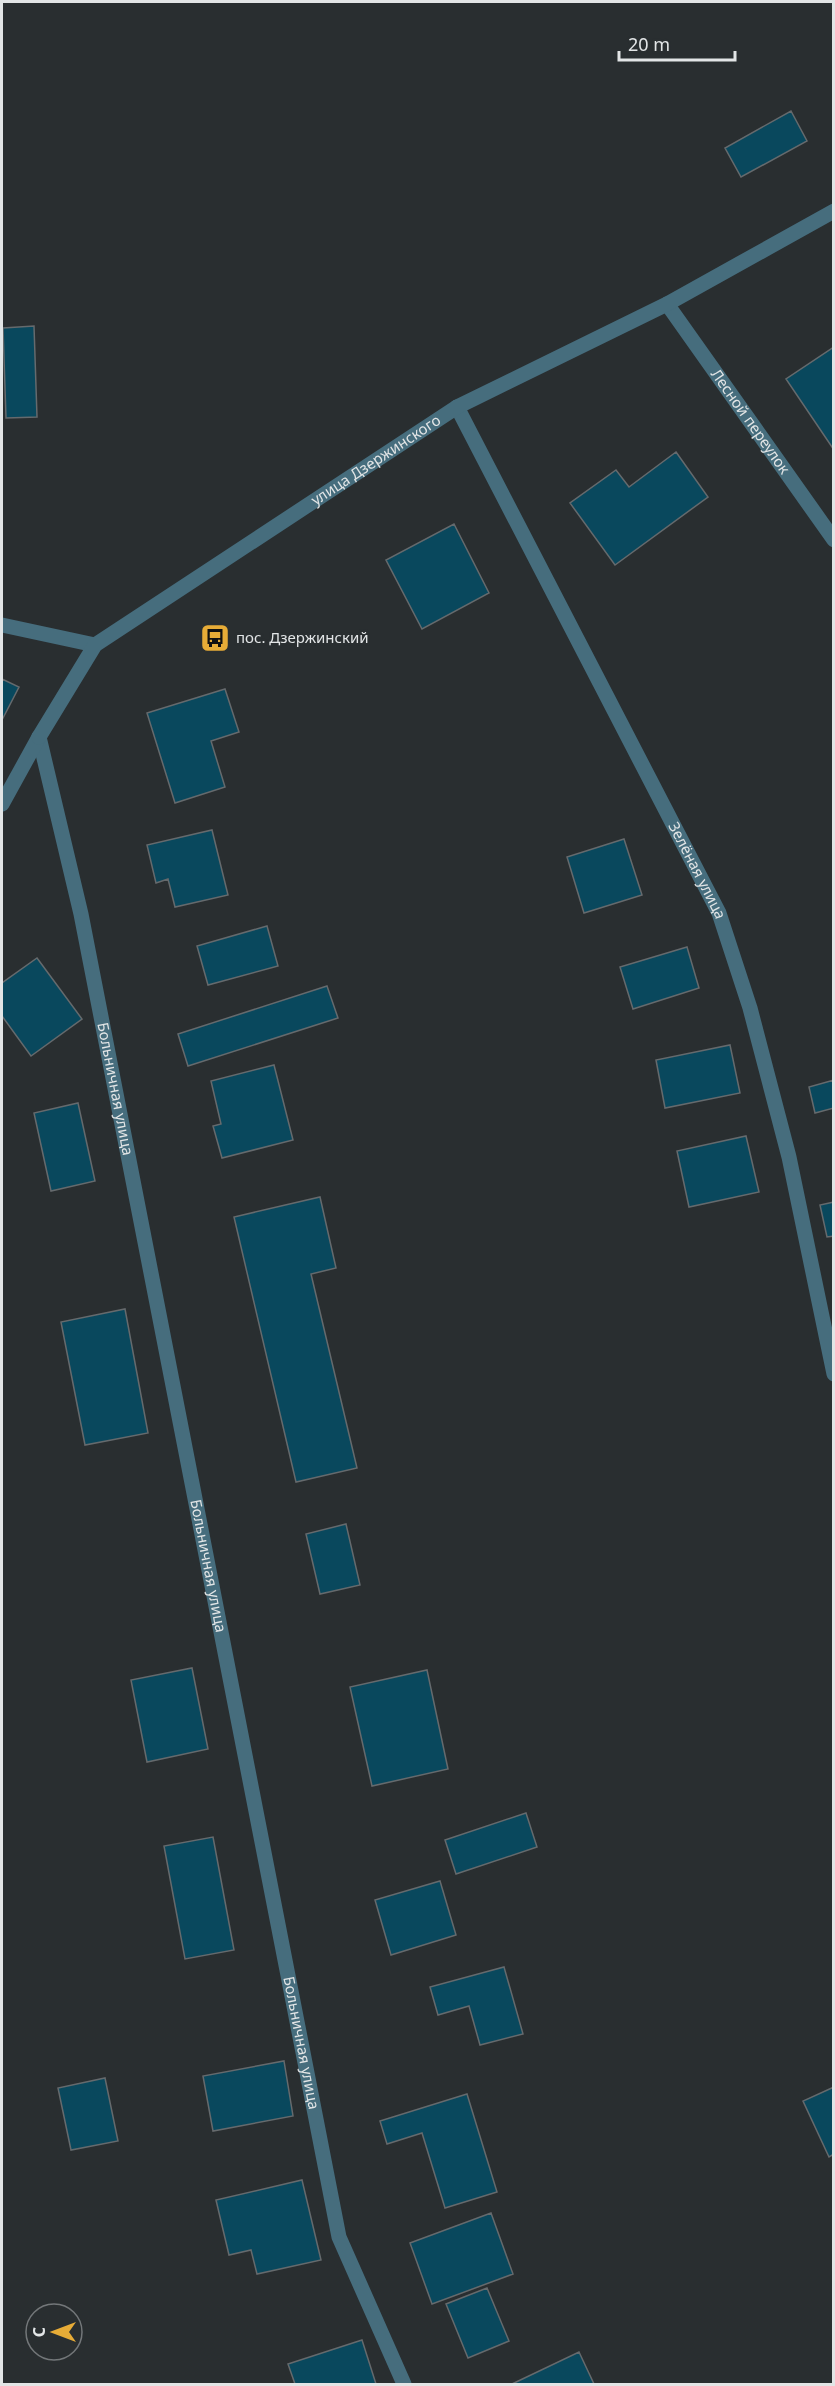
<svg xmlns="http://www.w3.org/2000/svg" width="835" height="2386" viewBox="0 0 835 2386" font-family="'Noto Sans',sans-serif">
<rect width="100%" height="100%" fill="#292e30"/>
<!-- building -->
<path fill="#09485d" stroke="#656a6d" stroke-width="1.5" d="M 791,111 L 807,141 L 741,177 L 725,148 Z
M 34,326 L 37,417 L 6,418 L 3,328 Z
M 834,347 L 834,450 L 786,379 Z
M 676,452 L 708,497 L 615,565 L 570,503 L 616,470 L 629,487 Z
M 454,524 L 489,593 L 422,629 L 386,560 Z
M 2,679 L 19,687 L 2,720 Z
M 225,689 L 239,732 L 211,741 L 225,787 L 175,803 L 147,713 Z
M 212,830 L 228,895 L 175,907 L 168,879 L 156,883 L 147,845 Z
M 624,839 L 642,895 L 584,913 L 567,857 Z
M 267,926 L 278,966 L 208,985 L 197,946 Z
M 687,947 L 699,988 L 633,1009 L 620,967 Z
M 37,958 L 82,1019 L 31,1056 L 2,1016 L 2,983 Z
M 327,986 L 338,1018 L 188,1066 L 178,1034 Z
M 730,1045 L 740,1093 L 665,1108 L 656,1060 Z
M 274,1065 L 293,1140 L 222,1158 L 213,1126 L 221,1124 L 211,1081 Z
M 834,1080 L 834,1108 L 815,1113 L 809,1087 Z
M 78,1103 L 95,1181 L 51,1191 L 34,1113 Z
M 746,1136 L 759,1192 L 689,1207 L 677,1151 Z
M 320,1197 L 336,1268 L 311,1274 L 357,1468 L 296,1482 L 234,1217 Z
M 834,1202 L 834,1236 L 827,1237 L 820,1205 Z
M 125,1309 L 148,1433 L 85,1445 L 61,1322 Z
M 346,1524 L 360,1585 L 320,1594 L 306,1534 Z
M 192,1668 L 208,1749 L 147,1762 L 131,1680 Z
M 427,1670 L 448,1769 L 372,1786 L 350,1687 Z
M 526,1813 L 537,1847 L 456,1874 L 445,1840 Z
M 213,1837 L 234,1950 L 185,1959 L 164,1846 Z
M 440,1881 L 456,1935 L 391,1955 L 375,1900 Z
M 504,1967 L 523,2034 L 480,2045 L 469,2006 L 438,2015 L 430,1987 Z
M 284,2061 L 293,2116 L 213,2131 L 203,2076 Z
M 105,2078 L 118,2141 L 71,2150 L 58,2088 Z
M 834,2087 L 834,2154 L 829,2157 L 803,2101 Z
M 467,2094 L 497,2192 L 445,2208 L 422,2133 L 387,2144 L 380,2121 Z
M 302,2180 L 321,2260 L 257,2274 L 251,2250 L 229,2255 L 216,2200 Z
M 491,2213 L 513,2274 L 432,2304 L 410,2243 Z
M 487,2288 L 509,2341 L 468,2358 L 446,2304 Z
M 362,2340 L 376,2384 L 295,2384 L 288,2364 Z
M 579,2352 L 594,2384 L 512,2384 Z"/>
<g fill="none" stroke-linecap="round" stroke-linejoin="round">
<!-- minor -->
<g stroke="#466d7d" stroke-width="15">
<path id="s1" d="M 667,304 L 834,540"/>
<path id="s2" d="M 457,407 L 719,913 L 750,1008 L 789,1157 L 834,1374"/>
<path d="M 2,625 L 95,645"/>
<path id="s3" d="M 39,737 L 81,914 L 339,2237 L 404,2384"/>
<path d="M 2,804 L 39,737"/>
</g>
<!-- tertiary -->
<path stroke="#466d7d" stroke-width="15" id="s4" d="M 39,737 L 95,645 L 457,407 L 667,304 L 834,211"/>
</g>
<!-- icons -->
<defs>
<g id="bus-square" transform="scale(1.5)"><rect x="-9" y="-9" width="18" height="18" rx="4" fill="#e7ac37" stroke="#292e30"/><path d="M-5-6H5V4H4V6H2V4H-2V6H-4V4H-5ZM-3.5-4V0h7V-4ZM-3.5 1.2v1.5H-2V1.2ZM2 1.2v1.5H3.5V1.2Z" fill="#111"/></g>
</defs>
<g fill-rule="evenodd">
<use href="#bus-square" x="215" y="638"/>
</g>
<g text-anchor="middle" stroke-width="5" stroke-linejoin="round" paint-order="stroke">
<!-- street labels -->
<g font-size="15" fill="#e2e5e6" stroke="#292e30">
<text dy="5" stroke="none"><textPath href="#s1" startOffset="144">Лесной переулок</textPath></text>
<text dy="5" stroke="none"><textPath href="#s4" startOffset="444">улица Дзержинского</textPath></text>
<text dy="5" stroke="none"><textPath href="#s2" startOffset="522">Зелёная улица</textPath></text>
<text dy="5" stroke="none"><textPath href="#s3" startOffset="360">Больничная улица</textPath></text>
<text dy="5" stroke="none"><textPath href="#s3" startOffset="846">Больничная улица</textPath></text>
<text dy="5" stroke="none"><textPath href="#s3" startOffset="1332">Больничная улица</textPath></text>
</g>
<!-- poi labels -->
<g font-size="15" fill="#e2e5e6" stroke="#292e30" text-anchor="start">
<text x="236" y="643">пос. Дзержинский</text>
</g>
</g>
<!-- border -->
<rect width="835" height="2386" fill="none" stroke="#e2e5e6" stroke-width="6"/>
<!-- north arrow -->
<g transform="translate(54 2332) rotate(270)"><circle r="28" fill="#292e30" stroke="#737779" stroke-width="1.5"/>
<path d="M0-4.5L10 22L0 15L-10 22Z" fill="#e7ac37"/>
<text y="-9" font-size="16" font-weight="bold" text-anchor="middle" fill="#e2e5e6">С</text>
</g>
<!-- scale -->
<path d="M619 51v9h116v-9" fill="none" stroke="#e2e5e6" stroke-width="3"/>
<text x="628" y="51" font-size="18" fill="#e2e5e6" stroke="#292e30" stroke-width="4.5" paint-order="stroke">20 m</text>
</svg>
